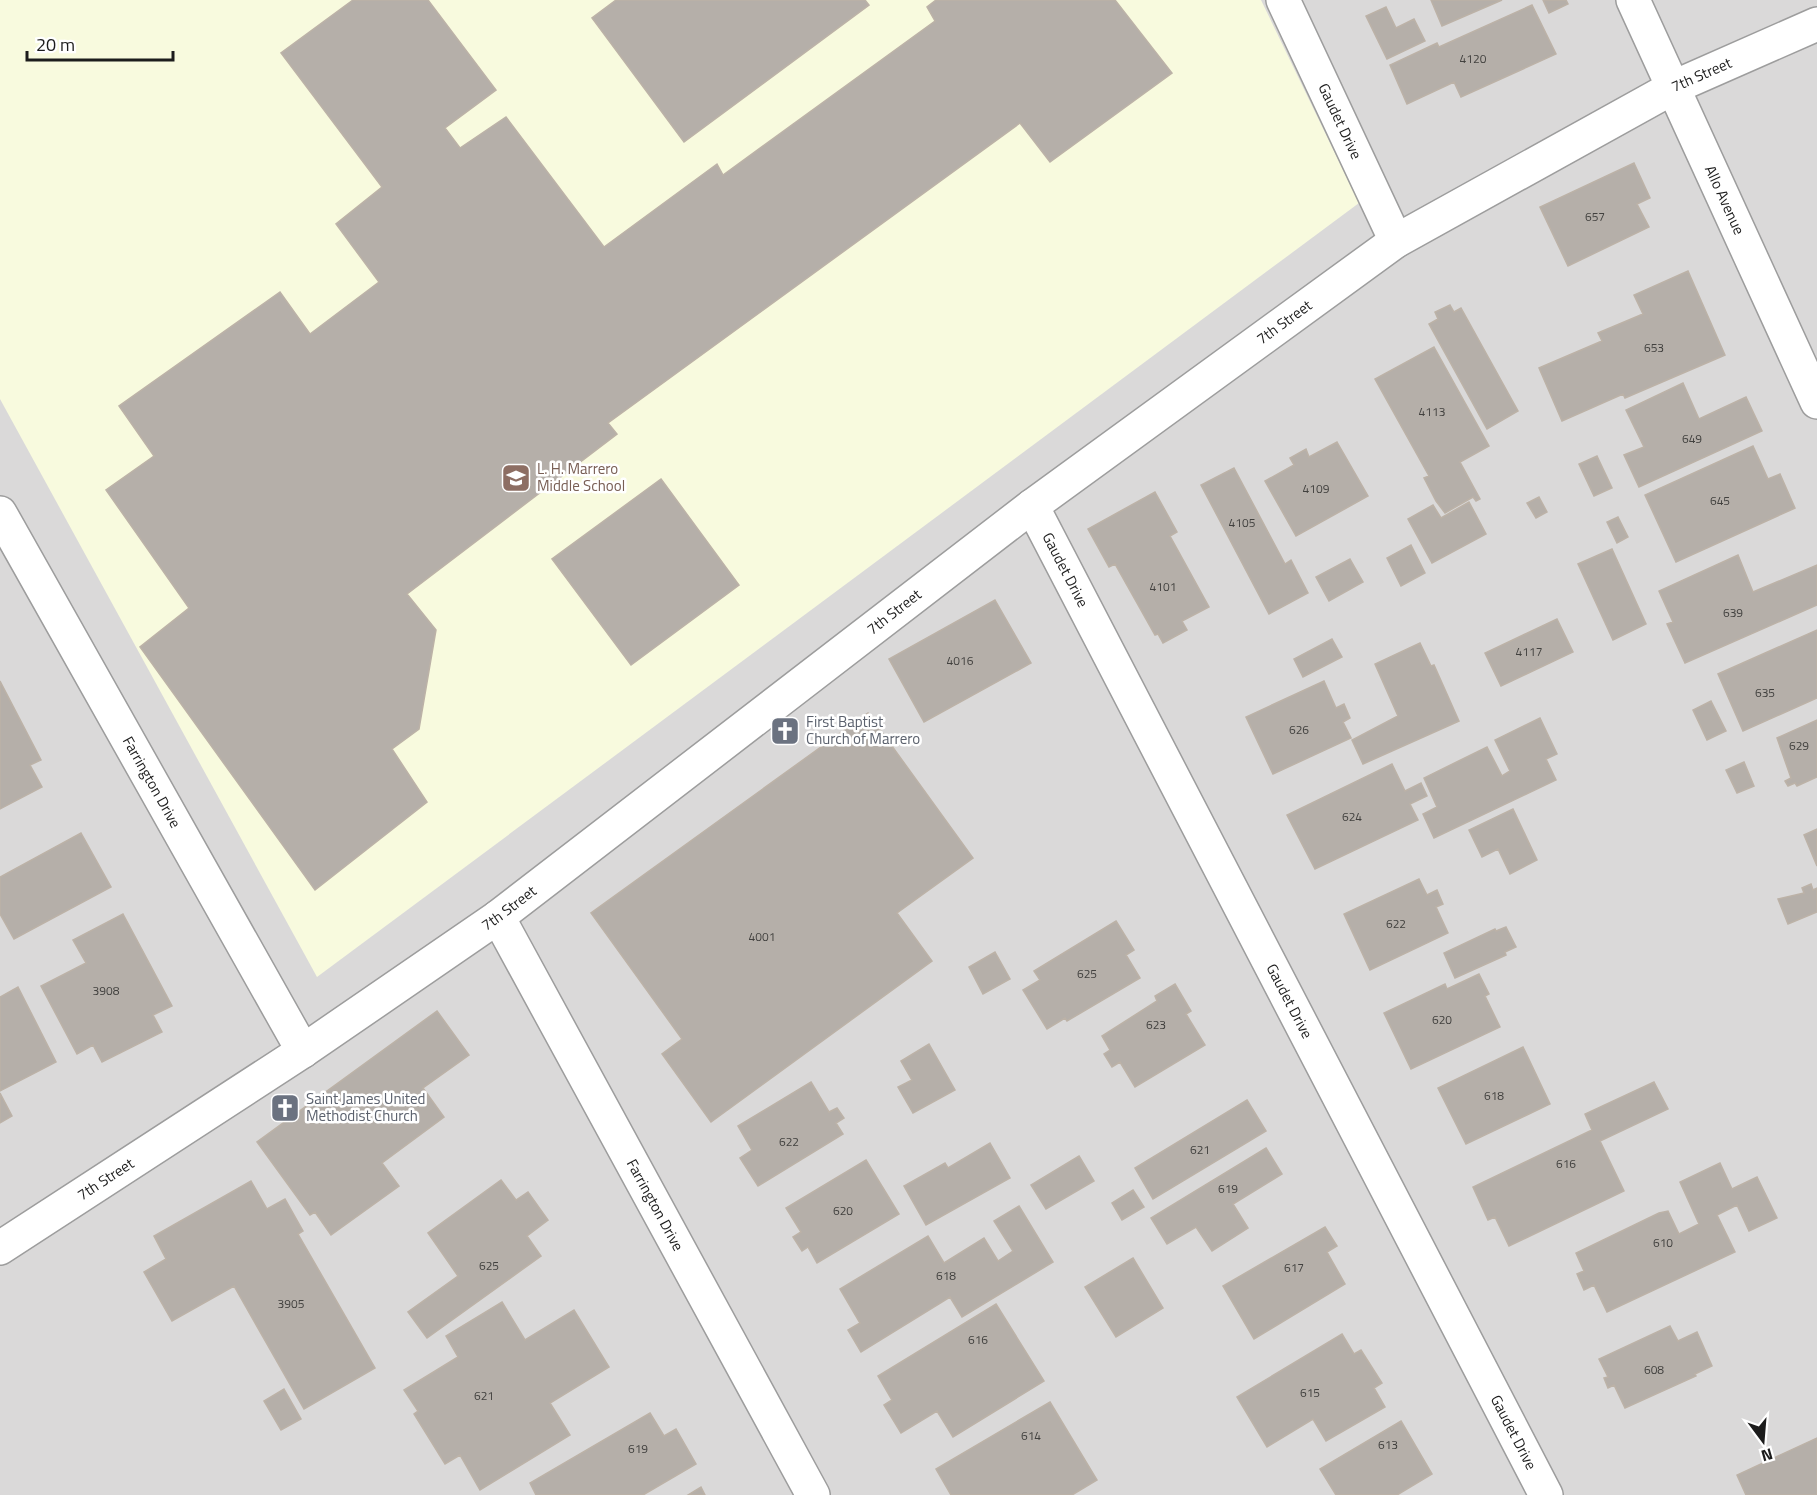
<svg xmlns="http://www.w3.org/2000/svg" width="1817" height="1495" viewBox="0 0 1817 1495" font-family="'Titillium Web',sans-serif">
<rect width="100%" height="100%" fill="#eceae3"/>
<!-- residential -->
<path fill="#dad9d9" d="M 0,0 L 1817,0 L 1817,1495 L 0,1495 Z"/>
<!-- education -->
<path fill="#f8fade" d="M 0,0 L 1261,0 L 1359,203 L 317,977 L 0,399 Z"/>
<!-- building -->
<path fill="#b5afa9" stroke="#bcb2a7" stroke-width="1.5" d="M 353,0 L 428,0 L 496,90 L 445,128 L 460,148 L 506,117 L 604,247 L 717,164 L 723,175 L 935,21 L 927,7 L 936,0 L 1115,0 L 1172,73 L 1050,162 L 1020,123 L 608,423 L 617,434 L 407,594 L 436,630 L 419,729 L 392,749 L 427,802 L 315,890 L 140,647 L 189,608 L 106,490 L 154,456 L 119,406 L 280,292 L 310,334 L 379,282 L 336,224 L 382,187 L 281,53 Z
M 616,0 L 865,0 L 869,5 L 684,142 L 592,18 Z
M 1431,0 L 1502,0 L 1442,26 Z
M 1543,0 L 1566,0 L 1568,4 L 1549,13 Z
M 1532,5 L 1556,54 L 1461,97 L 1454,82 L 1407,104 L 1390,65 L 1437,43 L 1439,47 Z
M 1386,7 L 1396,28 L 1414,19 L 1425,41 L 1387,59 L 1366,16 Z
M 1634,163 L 1650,198 L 1637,204 L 1649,227 L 1568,266 L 1540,207 Z
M 1688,271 L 1725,355 L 1625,398 L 1623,394 L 1562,421 L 1539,368 L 1602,341 L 1598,333 L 1643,314 L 1634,295 Z
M 1450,305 L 1454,312 L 1461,308 L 1518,411 L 1487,429 L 1429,324 L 1438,319 L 1435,312 Z
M 1434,347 L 1489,446 L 1460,462 L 1480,499 L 1476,501 L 1473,497 L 1445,513 L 1436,501 L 1424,478 L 1429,476 L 1375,379 Z
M 1683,383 L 1699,419 L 1746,397 L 1762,431 L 1639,487 L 1624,455 L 1644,447 L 1626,410 Z
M 1337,442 L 1368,496 L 1296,536 L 1265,481 L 1294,465 L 1290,458 L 1306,449 L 1309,457 Z
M 1753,446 L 1768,479 L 1780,474 L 1795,508 L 1676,562 L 1645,495 Z
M 1597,456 L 1612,488 L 1594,496 L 1579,464 Z
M 1234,468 L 1285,564 L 1291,560 L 1308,593 L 1269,614 L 1201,485 Z
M 661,479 L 739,585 L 631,665 L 552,559 Z
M 1155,492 L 1177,532 L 1170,536 L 1209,607 L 1182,621 L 1187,630 L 1163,643 L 1158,634 L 1155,635 L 1115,564 L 1109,567 L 1088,529 Z
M 1539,497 L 1547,512 L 1536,518 L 1527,503 Z
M 1469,502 L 1486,534 L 1432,563 L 1408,519 L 1433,505 L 1441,518 Z
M 1618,517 L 1628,537 L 1617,543 L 1607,522 Z
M 1411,545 L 1425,573 L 1401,586 L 1387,558 Z
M 1612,549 L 1646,624 L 1613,640 L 1578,564 Z
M 1738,555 L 1753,592 L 1817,565 L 1817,605 L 1685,663 L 1667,624 L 1673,622 L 1659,591 Z
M 1350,559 L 1363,582 L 1329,601 L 1316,577 Z
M 995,600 L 1031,663 L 924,722 L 889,659 Z
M 1557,619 L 1573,652 L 1501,686 L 1485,653 Z
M 1817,630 L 1817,698 L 1743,731 L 1718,674 Z
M 1332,639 L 1342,657 L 1303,677 L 1294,659 Z
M 1420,643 L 1431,666 L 1434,665 L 1459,721 L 1363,764 L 1352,740 L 1398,716 L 1375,664 Z
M 0,681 L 41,760 L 30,765 L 42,787 L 0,809 Z
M 1324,681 L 1336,708 L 1344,704 L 1350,718 L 1343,722 L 1351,738 L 1273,774 L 1246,717 Z
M 1711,701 L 1726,731 L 1707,740 L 1693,710 Z
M 868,713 L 973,858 L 897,913 L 932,961 L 711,1122 L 662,1054 L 682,1039 L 591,913 Z
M 1540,718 L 1557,754 L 1546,759 L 1556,780 L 1434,838 L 1423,814 L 1437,807 L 1424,778 L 1487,747 L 1502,776 L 1510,771 L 1495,740 Z
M 1817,720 L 1817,777 L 1797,786 L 1795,783 L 1788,786 L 1785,781 L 1791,778 L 1777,738 Z
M 1744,762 L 1754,786 L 1737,793 L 1726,770 Z
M 1392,764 L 1405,791 L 1421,783 L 1427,796 L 1410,804 L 1418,820 L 1315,869 L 1287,815 Z
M 1513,809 L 1537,860 L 1510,874 L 1498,849 L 1482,857 L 1469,830 Z
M 1817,829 L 1817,866 L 1804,835 Z
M 81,833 L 111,887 L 14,939 L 0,914 L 0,877 Z
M 1419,879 L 1427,895 L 1437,890 L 1443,904 L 1436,907 L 1448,933 L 1370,970 L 1344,914 Z
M 1811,884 L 1813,890 L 1817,888 L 1817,912 L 1788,924 L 1778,899 L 1804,893 L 1802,888 Z
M 123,914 L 172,1006 L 153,1015 L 162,1032 L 102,1062 L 93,1045 L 77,1054 L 41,986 L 86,963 L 73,940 Z
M 1116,921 L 1134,950 L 1126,955 L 1140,978 L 1067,1021 L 1065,1018 L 1047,1029 L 1023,990 L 1040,980 L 1034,971 Z
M 1506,927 L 1516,947 L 1505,952 L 1506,955 L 1455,978 L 1444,953 L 1495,929 L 1496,931 Z
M 995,952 L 1010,979 L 983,994 L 969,967 Z
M 1479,974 L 1489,994 L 1485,996 L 1500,1027 L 1411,1069 L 1384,1013 L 1445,984 L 1447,989 Z
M 1175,984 L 1191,1011 L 1186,1014 L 1205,1045 L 1135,1087 L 1120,1062 L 1112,1067 L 1104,1054 L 1110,1050 L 1102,1036 L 1157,1001 L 1155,996 Z
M 18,987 L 56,1062 L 0,1091 L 0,997 Z
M 437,1011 L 469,1055 L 423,1088 L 444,1117 L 382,1163 L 399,1186 L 331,1235 L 315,1212 L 310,1215 L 257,1142 Z
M 929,1044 L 955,1090 L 913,1113 L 898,1087 L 912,1080 L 901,1061 Z
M 1523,1047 L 1550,1104 L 1466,1144 L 1438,1088 Z
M 811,1082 L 829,1112 L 837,1108 L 844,1118 L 836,1123 L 843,1134 L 758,1186 L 740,1158 L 752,1150 L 738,1126 Z
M 1654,1082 L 1668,1109 L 1600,1141 L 1624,1191 L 1509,1246 L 1495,1217 L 1488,1220 L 1473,1187 L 1592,1130 L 1585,1114 Z
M 0,1093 L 12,1116 L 0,1123 Z
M 1247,1100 L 1266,1131 L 1153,1199 L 1135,1168 Z
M 990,1143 L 1010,1178 L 926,1225 L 904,1186 L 945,1163 L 948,1168 Z
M 1266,1148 L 1282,1174 L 1233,1204 L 1248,1228 L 1212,1251 L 1196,1227 L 1167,1244 L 1151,1218 Z
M 1079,1156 L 1094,1181 L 1046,1209 L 1031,1185 Z
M 866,1160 L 899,1214 L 817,1263 L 808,1247 L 802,1251 L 793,1237 L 801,1232 L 786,1208 Z
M 1720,1163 L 1732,1189 L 1757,1177 L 1777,1218 L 1749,1231 L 1737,1205 L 1717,1215 L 1735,1252 L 1607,1312 L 1594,1285 L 1584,1290 L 1577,1274 L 1584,1271 L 1576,1253 L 1659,1213 L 1668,1211 L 1679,1234 L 1699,1224 L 1680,1182 Z
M 501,1180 L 516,1200 L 528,1192 L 548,1220 L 527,1236 L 541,1256 L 427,1338 L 408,1312 L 458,1276 L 428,1233 Z
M 251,1181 L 267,1209 L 285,1199 L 303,1231 L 298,1234 L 375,1368 L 304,1409 L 234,1286 L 172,1321 L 144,1272 L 166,1259 L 154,1236 Z
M 1133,1190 L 1144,1207 L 1122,1220 L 1112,1203 Z
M 1019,1206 L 1053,1262 L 962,1317 L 950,1297 L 861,1352 L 848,1330 L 860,1323 L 840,1289 L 928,1236 L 944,1263 L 984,1238 L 998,1261 L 1013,1251 L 994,1221 Z
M 1325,1227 L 1337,1246 L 1327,1252 L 1345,1284 L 1254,1339 L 1223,1286 Z
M 1133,1258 L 1163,1308 L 1116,1337 L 1085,1287 Z
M 502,1302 L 525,1340 L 574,1310 L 609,1367 L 550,1403 L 570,1435 L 480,1490 L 460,1455 L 445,1464 L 414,1414 L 418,1411 L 404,1390 L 458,1357 L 446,1336 Z
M 996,1304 L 1044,1381 L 953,1437 L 937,1411 L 901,1433 L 884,1405 L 892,1400 L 878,1376 Z
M 1670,1326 L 1678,1341 L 1697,1332 L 1712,1366 L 1695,1374 L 1696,1376 L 1625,1408 L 1614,1385 L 1608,1388 L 1604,1378 L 1608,1377 L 1599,1359 Z
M 1342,1334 L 1354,1354 L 1361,1350 L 1382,1383 L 1374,1388 L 1385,1407 L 1326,1441 L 1313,1419 L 1267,1447 L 1237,1397 Z
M 284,1389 L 301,1419 L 281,1430 L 264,1401 Z
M 1050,1402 L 1097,1480 L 1072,1495 L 951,1495 L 936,1469 Z
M 650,1413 L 664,1436 L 676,1429 L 696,1464 L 643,1495 L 536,1495 L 530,1483 Z
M 1401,1421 L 1432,1474 L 1397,1495 L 1336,1495 L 1320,1469 Z
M 1817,1438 L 1817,1495 L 1746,1495 L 1737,1475 Z
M 701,1487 L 705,1495 L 688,1495 Z"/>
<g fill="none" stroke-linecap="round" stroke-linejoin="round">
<!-- minor casing -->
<g stroke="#9d9d9d" stroke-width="36">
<g id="minor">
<path id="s1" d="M 1283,0 L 1396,241"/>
<path id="s2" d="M 1633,0 L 1817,402"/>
<path id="s3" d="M 1032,506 L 1546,1495"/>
<path id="s4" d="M 0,513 L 303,1051"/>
<path id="s5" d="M 498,917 L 813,1495"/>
<path id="s6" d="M 0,1248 L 303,1051 L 498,917 L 1032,506 L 1396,241 L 1674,87 L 1817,24"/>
</g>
</g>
<!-- minor -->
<use href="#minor" stroke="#fff" stroke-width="33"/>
</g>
<!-- icons -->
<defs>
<g id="school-square" transform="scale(1.5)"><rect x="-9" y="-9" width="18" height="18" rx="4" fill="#8d6e63" stroke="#fff"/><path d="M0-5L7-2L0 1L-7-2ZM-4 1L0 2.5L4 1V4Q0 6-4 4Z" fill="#fff"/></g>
<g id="church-square" transform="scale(1.5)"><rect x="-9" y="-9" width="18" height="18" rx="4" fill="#6b7280" stroke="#fff"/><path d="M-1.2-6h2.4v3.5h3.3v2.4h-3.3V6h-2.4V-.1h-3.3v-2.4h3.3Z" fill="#fff"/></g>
</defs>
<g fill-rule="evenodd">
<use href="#school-square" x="516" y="478"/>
<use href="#church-square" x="785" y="731"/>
<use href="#church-square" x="285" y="1108"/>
</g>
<g text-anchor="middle" stroke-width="5" stroke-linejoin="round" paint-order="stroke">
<!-- number labels -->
<g font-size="12" fill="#42413f">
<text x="1473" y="63">4120</text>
<text x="1595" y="221">657</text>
<text x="1654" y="352">653</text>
<text x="1432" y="416">4113</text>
<text x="1692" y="443">649</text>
<text x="1316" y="493">4109</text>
<text x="1720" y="505">645</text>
<text x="1242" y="527">4105</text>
<text x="1163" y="591">4101</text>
<text x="1733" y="617">639</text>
<text x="1529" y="656">4117</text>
<text x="960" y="665">4016</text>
<text x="1765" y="697">635</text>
<text x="1299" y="734">626</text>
<text x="1799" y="750">629</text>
<text x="1352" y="821">624</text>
<text x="1396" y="928">622</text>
<text x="762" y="941">4001</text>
<text x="1087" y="978">625</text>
<text x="106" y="995">3908</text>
<text x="1442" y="1024">620</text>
<text x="1156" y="1029">623</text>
<text x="1494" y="1100">618</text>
<text x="789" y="1146">622</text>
<text x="1200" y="1154">621</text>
<text x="1566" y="1168">616</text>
<text x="1228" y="1193">619</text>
<text x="843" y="1215">620</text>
<text x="1663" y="1247">610</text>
<text x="489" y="1270">625</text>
<text x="1294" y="1272">617</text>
<text x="946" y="1280">618</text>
<text x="291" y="1308">3905</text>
<text x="978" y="1344">616</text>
<text x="1654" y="1374">608</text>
<text x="1310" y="1397">615</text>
<text x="484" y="1400">621</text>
<text x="1031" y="1440">614</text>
<text x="1388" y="1449">613</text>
<text x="638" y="1453">619</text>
</g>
<!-- street labels -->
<g font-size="15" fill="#1c1c1c" stroke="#fff">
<text dy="5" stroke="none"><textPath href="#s6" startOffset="2070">7th Street</textPath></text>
<text dy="5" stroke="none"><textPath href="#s1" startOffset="134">Gaudet Drive</textPath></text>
<text dy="5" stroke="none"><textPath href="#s2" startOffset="220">Allo Avenue</textPath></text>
<text dy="5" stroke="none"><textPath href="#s6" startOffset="1584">7th Street</textPath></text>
<text dy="5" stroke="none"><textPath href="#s3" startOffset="72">Gaudet Drive</textPath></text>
<text dy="5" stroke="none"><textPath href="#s6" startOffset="1098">7th Street</textPath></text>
<text dy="5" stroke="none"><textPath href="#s4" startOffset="309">Farrington Drive</textPath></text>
<text dy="5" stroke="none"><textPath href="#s6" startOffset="612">7th Street</textPath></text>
<text dy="5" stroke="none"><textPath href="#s3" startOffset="558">Gaudet Drive</textPath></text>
<text dy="5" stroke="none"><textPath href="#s6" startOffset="126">7th Street</textPath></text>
<text dy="5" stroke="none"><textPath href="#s5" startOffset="328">Farrington Drive</textPath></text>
<text dy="5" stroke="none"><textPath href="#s3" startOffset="1044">Gaudet Drive</textPath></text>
</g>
<!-- education labels -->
<g font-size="15" fill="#785e54" stroke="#fff" text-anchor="start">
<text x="537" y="474">L. H. Marrero<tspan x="537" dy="17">Middle School</tspan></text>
</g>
<!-- worship labels -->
<g font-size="15" fill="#5b616d" stroke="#fff" text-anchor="start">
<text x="806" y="727">First Baptist<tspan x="806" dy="17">Church of Marrero</tspan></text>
<text x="306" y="1104">Saint James United<tspan x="306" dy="17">Methodist Church</tspan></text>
</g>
</g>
<!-- north arrow -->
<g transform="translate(1763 1441) rotate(164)" stroke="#ffffff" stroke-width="4.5" paint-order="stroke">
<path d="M0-4.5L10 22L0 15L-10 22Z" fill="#1c1c1c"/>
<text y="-9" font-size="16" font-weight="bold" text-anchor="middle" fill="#1c1c1c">N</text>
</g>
<!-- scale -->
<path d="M27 51v9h146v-9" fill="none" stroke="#1c1c1c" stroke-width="3"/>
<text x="36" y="51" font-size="18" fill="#1c1c1c" stroke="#ffffff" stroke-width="4.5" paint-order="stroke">20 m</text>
</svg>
